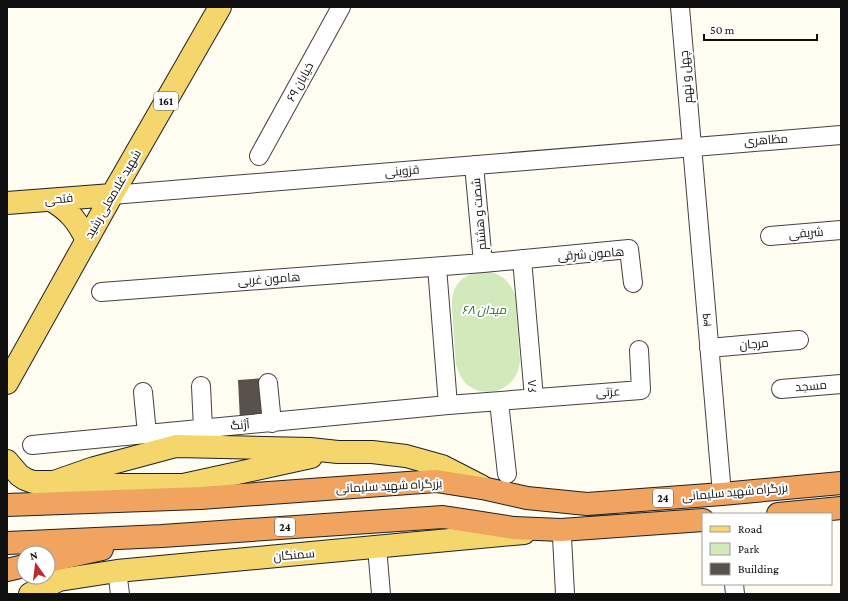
<svg xmlns="http://www.w3.org/2000/svg" width="848" height="601" viewBox="0 0 848 601" font-family="'Crimson Pro',Cairo,serif">
<rect width="100%" height="100%" fill="#fffcf2"/>
<!-- green -->
<path fill="#d2e9bc" d="M 480,271 C 498,271 508,278 515,295 L 520,360 C 519,366 519,371 516,375 C 507,392 484,397 469,386 C 462,381 459,373 456,365 L 452,308 C 451,287 460,276 480,271 Z"/>
<!-- building -->
<path fill="#58514c" d="M 265,378 L 266,417 L 240,420 L 238,380 Z"/>
<g fill="none" stroke-linecap="round" stroke-linejoin="round">
<!-- minor casing -->
<g stroke="#424242" stroke-width="20">
<path id="minor" d="M 680,7 L 722,494
M 259,156 L 341,7
M 474,165 L 483,263
M 112,195 L 841,135
M 770,236 L 841,230
M 522,259 L 534,398
M 437,267 L 448,405
M 101,292 L 483,263 L 629,249 L 633,283
M 709,348 L 799,340
M 268,383 L 272,423
M 201,386 L 203,429
M 781,389 L 841,384
M 143,392 L 147,434
M 499,402 L 507,474
M 32,445 L 448,405 L 641,390 L 639,350
M 562,537 L 565,594
M 377,547 L 381,594
M 117,571 L 120,594
M 734,584 L 735,594"/>
</g>
<!-- major casing -->
<g stroke="#202020" stroke-width="24">
<path id="major" d="M 51,200 C 70,211 77,221 87,240
M 7,203 L 112,195
M 7,383 L 112,195 L 220,7
M 7,461 L 19,475 L 25,479 L 33,482 L 54,482 L 94,468 L 176,446 L 310,449 L 338,452 L 372,452 L 406,456 L 442,466 L 481,486
M 62,483 L 75,485 L 183,485 L 311,457
M 30,594 L 59,580 L 117,571 L 524,533"/>
</g>
<!-- highway casing -->
<g stroke="#202020" stroke-width="24">
<path id="highway" d="M 7,505 L 200,498 L 436,481 L 487,489 L 527,498 L 587,504 L 722,494 L 841,483
M 778,514 L 841,508
M 7,543 L 162,536 L 443,517 L 514,528 L 561,530 L 703,520
M 48,561 L 102,549
M 7,570 L 24,566"/>
</g>
<!-- minor -->
<use href="#minor" stroke="#fff" stroke-width="18"/>
<!-- major -->
<use href="#major" stroke="#f4d66d" stroke-width="22"/>
<!-- highway -->
<use href="#highway" stroke="#f0a45f" stroke-width="22"/>
</g>
<g text-anchor="middle" stroke-width="4" stroke-linejoin="round" paint-order="stroke">
<!-- shield labels -->
<g fill="#fff" stroke="#575757" stroke-width="1">
<rect x="154" y="92" width="24" height="18" rx="3"/>
<rect x="653" y="489" width="20" height="18" rx="3"/>
<rect x="275" y="518" width="20" height="18" rx="3"/>
</g>
<g font-size="11" font-weight="bold" fill="#0f0f0f">
<text x="166" y="105">161</text>
<text x="663" y="502">24</text>
<text x="285" y="531">24</text>
</g>
<!-- street labels -->
<g font-size="12" fill="#0f0f0f" stroke="#fff">
<text transform="translate(686 77) rotate(-95)" y="4">چهل و نهم</text>
<text transform="translate(300 82) rotate(-61)" y="4">خیابان ۶۹</text>
<text transform="translate(766 140) rotate(-4)" y="4">مظاهری</text>
<text transform="translate(402 171) rotate(-5)" y="4">قزوینی</text>
<text transform="translate(113 194) rotate(-60)" y="4">شهید غلامعلی رشید</text>
<text transform="translate(59 199) rotate(-5)" y="4">فتحی</text>
<text transform="translate(479 214) rotate(-95)" y="4">شصت و هشتم</text>
<text transform="translate(806 233) rotate(-5)" y="4">شریفی</text>
<text transform="translate(591 254) rotate(-4)" y="4">هامون شرقی</text>
<text transform="translate(269 279) rotate(-4)" y="4">هامون غربی</text>
<text transform="translate(707 320) rotate(-95)" y="4">۴۹</text>
<text transform="translate(754 344) rotate(-5)" y="4">مرجان</text>
<text transform="translate(532 386) rotate(-92)" y="4">۶۸</text>
<text transform="translate(811 386) rotate(-5)" y="4">مسجد</text>
<text transform="translate(608 392) rotate(-4)" y="4">عزتی</text>
<text transform="translate(240 425) rotate(-5)" y="4">آژنگ</text>
<text transform="translate(389 486) rotate(-3)" y="4">بزرگراه شهید سلیمانی</text>
<text transform="translate(735 492) rotate(-5)" y="4">بزرگراه شهید سلیمانی</text>
<text transform="translate(294 555) rotate(-5)" y="4">سمنگان</text>
</g>
<!-- park labels -->
<g font-size="12" font-style="italic" fill="#2e6621" stroke="#fff">
<text x="484" y="314">میدان ۶۸</text>
</g>
</g>
<!-- border -->
<rect width="848" height="601" fill="none" stroke="#0f0f0f" stroke-width="16"/>
<!-- legend -->
<rect x="702" y="513" width="130" height="72" fill="#ffffff" stroke="#9f9f9f"/>
<rect x="710" y="526" width="20" height="6" fill="#f4d66d" stroke="#9f9f9f"/>
<text x="738" y="533" font-size="12" fill="#0f0f0f">Road</text>
<rect x="710" y="543" width="20" height="12" fill="#d2e9bc" stroke="#9f9f9f"/>
<text x="738" y="553" font-size="12" fill="#0f0f0f">Park</text>
<rect x="710" y="563" width="20" height="12" fill="#58514c" stroke="#9f9f9f"/>
<text x="738" y="573" font-size="12" fill="#0f0f0f">Building</text>
<!-- north arrow -->
<g transform="translate(36 565) rotate(346)"><circle r="19" fill="#ffffff" stroke="#9f9f9f"/>
<path d="M0-3L7 15L0 10L-7 15Z" fill="#bc2b2f"/>
<text y="-6" font-size="11" font-weight="bold" text-anchor="middle" fill="#0f0f0f">N</text>
</g>
<!-- scale -->
<path d="M704 34v6h113v-6" fill="none" stroke="#0f0f0f" stroke-width="2"/>
<text x="710" y="34" font-size="12" fill="#0f0f0f" stroke="#ffffff" stroke-width="3" paint-order="stroke">50 m</text>
</svg>
